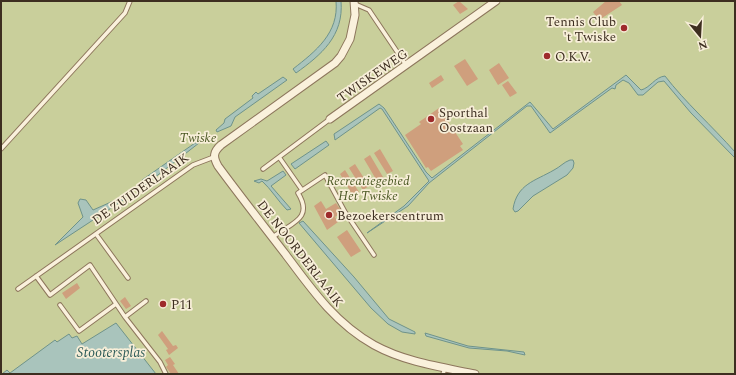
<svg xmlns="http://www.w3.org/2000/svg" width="736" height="375" viewBox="0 0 736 375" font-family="Spectral,serif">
<rect width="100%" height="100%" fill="#f0e4c8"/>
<!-- green -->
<path fill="#c9cf9b" d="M 1,1 L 735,1 L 735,374 L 1,374 Z"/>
<!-- water -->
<path fill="#a9c4bc" stroke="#6f938a" d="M 336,1 L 341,1 C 344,36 321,55 296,73 L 293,69 C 316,51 339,33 336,1 Z
M 626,75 L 641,90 C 650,88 655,77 665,76 C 685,102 712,126 735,152 L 735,158 L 691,113 L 664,81 L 658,82 L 643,95 L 638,95 L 629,83 L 623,80 L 616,85 L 615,89 L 612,88 L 550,133 L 531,106 L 527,106 L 429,183 L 408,206 L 367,233 L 404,206 L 429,181 L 382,109 L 380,108 L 335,140 L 334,134 L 379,104 L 384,108 L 426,172 L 432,178 L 530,102 L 553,129 Z
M 283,77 L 287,80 L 235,117 L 231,126 L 217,132 L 216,130 L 224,123 L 225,119 L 253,98 L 252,96 L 256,92 L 258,94 Z
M 326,141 L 329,145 L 295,169 L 291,164 Z
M 195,143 L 199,143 L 145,185 L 142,180 Z
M 570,160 L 573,160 L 574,163 L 573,168 L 567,175 L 533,196 L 518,211 L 515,212 L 513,209 C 517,184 535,181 554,170 C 560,167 564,162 570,160 Z
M 283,171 L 286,175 L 271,186 L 291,209 L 287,210 C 278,201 271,189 262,181 L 259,183 L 254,181 L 261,179 L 267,181 Z
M 127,195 L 125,199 L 55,245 L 83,217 L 78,203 L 80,199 L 86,200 L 93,210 Z
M 303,221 L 354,277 L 389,319 L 415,332 L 415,334 L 402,332 L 388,324 L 371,308 L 299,223 Z
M 116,323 L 156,374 L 2,374 L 7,370 L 10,373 L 55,340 L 57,342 L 69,334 L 72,338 L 77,336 L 82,344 Z
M 425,333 L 468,346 L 524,352 L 525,355 L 507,351 L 469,348 L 426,336 Z"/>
<!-- building -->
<path fill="#cf9f7d" d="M 459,1 L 468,9 L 460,14 L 453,5 Z
M 606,1 L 619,1 L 622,5 L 599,20 L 593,12 Z
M 465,59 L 478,79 L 467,86 L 454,66 Z
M 499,63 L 509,78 L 498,85 L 489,70 Z
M 441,75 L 444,80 L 432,88 L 429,83 Z
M 508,81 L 517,93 L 510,97 L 502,85 Z
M 439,108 L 463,144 L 460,146 L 463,150 L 431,171 L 428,167 L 426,168 L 405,135 L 421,124 L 419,122 Z
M 380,149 L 393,171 L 387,174 L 374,153 Z
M 370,155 L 383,177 L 377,181 L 364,159 Z
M 355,164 L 369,186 L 363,190 L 349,168 Z
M 345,170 L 359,192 L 353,196 L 340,174 Z
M 321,201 L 326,209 L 336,203 L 342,212 L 335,217 L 338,222 L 327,230 L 314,206 Z
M 347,230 L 361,251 L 351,257 L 337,237 Z
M 77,283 L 80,288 L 66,299 L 62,293 Z
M 125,297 L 131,306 L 126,309 L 120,301 Z
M 162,331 L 173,346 L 176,345 L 178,348 L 169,355 L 166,350 L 168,349 L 158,335 Z
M 170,357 L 175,364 L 173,365 L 179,374 L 171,374 L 166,367 L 168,365 L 165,360 Z"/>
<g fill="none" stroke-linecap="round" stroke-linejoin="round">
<!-- service casing -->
<g stroke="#8d765c" stroke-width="5.5">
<path id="service" d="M 355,4 L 369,10 L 406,65
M 1,149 L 125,13 L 130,1
M 279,157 L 302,190
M 263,169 L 330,119
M 96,234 L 128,278
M 273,237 C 291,223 314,219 298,193 L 325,175 L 345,212 L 374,255
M 36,276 L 50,295 L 90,265 L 125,317
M 18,289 L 193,165 L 214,157
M 146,301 L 125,317 L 160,362 L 166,374
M 60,305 L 79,331 L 116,304
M 443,374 L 445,368"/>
</g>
<!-- minor casing -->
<g stroke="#8d765c" stroke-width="9">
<path id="minor" d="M 354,1 L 355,15 L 350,39 L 341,56 L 335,63 L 221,145 C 213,152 213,157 218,166 C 240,196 263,225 286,255 C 312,290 335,323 374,345 C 405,362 441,367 475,374
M 330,119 L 496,1"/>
</g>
<!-- service -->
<use href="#service" stroke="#faf1dc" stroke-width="3.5"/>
<!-- minor -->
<use href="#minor" stroke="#faf1dc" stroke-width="7"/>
</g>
<!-- markers -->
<g fill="#9e2a2b" stroke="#f7eed8" stroke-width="1.5">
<circle cx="624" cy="28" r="4"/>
<circle cx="547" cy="56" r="4"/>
<circle cx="431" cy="119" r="4"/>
<circle cx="329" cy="215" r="4"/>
<circle cx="163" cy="304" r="4"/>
</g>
<g text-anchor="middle" stroke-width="3.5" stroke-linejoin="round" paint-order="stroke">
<!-- poi labels -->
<g font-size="13" fill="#3d2e20" stroke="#f7eed8" text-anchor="start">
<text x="616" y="26" text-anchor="end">Tennis Club<tspan x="616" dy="15">'t Twiske</tspan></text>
<text x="555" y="61">O.K.V.</text>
<text x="439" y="117">Sporthal<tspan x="439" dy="15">Oostzaan</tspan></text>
<text x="337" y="220">Bezoekerscentrum</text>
<text x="171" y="309">P11</text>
</g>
<!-- street labels -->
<g font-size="13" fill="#3d2e20" stroke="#f7eed8">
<text transform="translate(372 75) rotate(-35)" y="5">TWISKEWEG</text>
<text transform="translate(140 188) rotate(-35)" y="5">DE ZUIDERLAAIK</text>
<text transform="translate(301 253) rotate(52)" y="5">DE NOORDERLAAIK</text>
</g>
<!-- park labels -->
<g font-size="13" font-style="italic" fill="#4d5a26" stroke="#f7eed8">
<text x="198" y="142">Twiske</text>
<text x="368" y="185">Recreatiegebied<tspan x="368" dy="15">Het Twiske</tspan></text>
</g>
<!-- water labels -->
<g font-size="14" font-style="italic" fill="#2f5d5a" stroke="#f7eed8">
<text x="111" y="357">Stootersplas</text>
</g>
</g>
<!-- border -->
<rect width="736" height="375" fill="none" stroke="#3d2e20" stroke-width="4"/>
<!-- north arrow -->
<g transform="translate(700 36) rotate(162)" stroke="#f7eed8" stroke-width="3" paint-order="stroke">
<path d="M0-3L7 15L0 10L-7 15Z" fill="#3d2e20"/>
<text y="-6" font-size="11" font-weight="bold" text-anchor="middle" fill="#3d2e20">N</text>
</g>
</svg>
